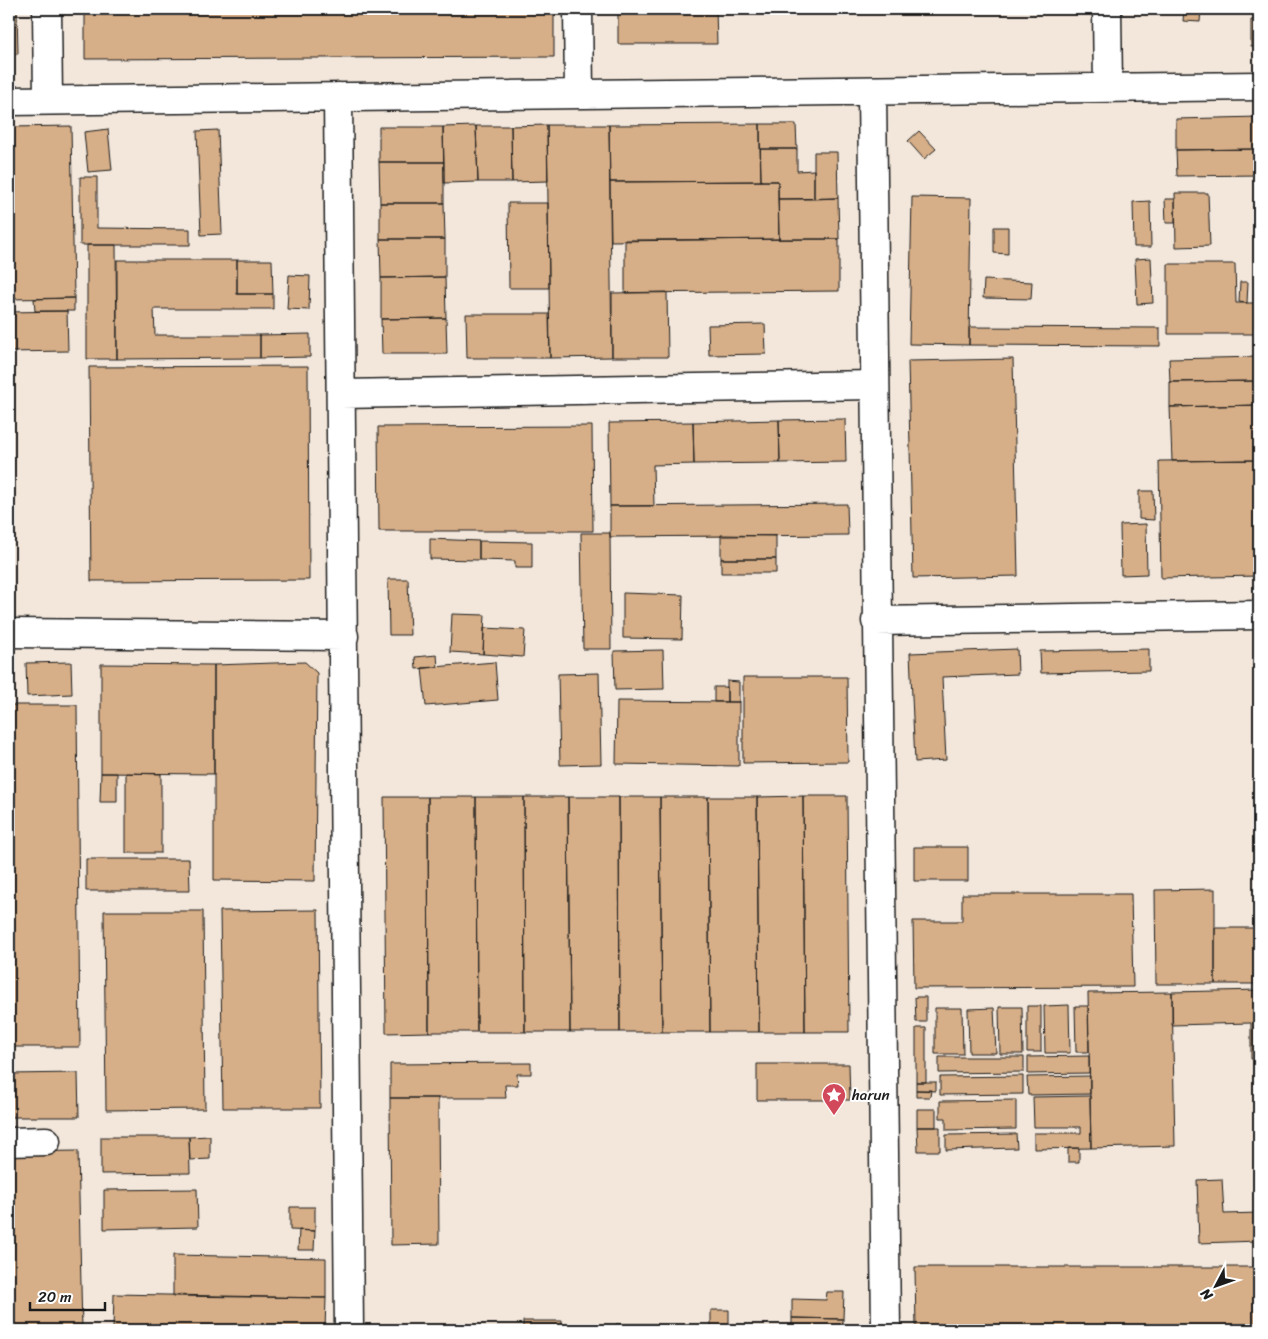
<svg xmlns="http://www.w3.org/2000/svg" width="1268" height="1339" viewBox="0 0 1268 1339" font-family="Sriracha,sans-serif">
<rect width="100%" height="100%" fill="#fff"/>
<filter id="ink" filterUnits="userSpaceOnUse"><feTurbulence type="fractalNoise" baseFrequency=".02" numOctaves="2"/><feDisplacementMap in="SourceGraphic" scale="10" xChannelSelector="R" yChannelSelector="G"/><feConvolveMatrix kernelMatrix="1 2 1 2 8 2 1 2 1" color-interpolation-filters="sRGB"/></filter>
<g filter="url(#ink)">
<!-- built -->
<path fill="#f3e7db" d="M 9,9 L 1259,9 L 1259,1330 L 9,1330 Z"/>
<!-- building -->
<path fill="#d6ae87" stroke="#1c1c1c" d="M 9,9 L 17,9 L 18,54 L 9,54 Z
M 85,9 L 554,9 L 554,57 L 85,59 Z
M 618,9 L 716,9 L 717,44 L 618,44 Z
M 1184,9 L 1201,9 L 1200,22 L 1183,21 Z
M 1251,20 L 1259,20 L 1259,47 L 1251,47 Z
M 1259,117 L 1259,149 L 1176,150 L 1176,119 Z
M 760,124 L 796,124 L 797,149 L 760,149 Z
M 760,124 L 761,181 L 610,182 L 609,125 Z
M 547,125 L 548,181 L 512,182 L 511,126 Z
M 547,125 L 609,125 L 612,357 L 550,358 Z
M 71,126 L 74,298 L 9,299 L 9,127 Z
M 476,126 L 478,182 L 444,183 L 443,127 Z
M 476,126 L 511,126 L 512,182 L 478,182 Z
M 379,127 L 443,127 L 444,162 L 379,162 Z
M 108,129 L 112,170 L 88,172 L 84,132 Z
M 218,130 L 222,234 L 201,235 L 197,131 Z
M 919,131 L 936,149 L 924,159 L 908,141 Z
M 760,149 L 797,149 L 797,171 L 814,170 L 814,199 L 778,199 L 778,181 L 761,181 Z
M 1259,149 L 1259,175 L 1177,176 L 1176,150 Z
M 814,152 L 837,152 L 838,198 L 814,199 Z
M 379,162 L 444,162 L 444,203 L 380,203 Z
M 80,177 L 97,177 L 97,228 L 190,229 L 190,245 L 80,245 Z
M 778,181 L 779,239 L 611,241 L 610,182 Z
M 1175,193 L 1208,193 L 1210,246 L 1176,247 Z
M 912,197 L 971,198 L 969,345 L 909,344 Z
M 838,198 L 839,239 L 779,239 L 778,199 Z
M 1165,199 L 1175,199 L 1175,223 L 1166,223 Z
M 1150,201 L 1151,247 L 1134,247 L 1133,202 Z
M 380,203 L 444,203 L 445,239 L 380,239 Z
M 508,203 L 548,203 L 549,288 L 509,288 Z
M 994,227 L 1008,227 L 1008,254 L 994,253 Z
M 380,239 L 445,239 L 445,277 L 381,278 Z
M 839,239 L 839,291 L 625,293 L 625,240 Z
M 87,245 L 116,245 L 117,359 L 87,359 Z
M 1151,258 L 1153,303 L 1137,304 L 1135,259 Z
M 117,260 L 237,260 L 237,294 L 273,294 L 273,309 L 154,309 L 155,335 L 260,335 L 260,358 L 117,359 Z
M 237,260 L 272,260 L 273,294 L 237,294 Z
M 1168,264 L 1235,264 L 1236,303 L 1259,303 L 1259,334 L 1168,334 Z
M 289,275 L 310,276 L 309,310 L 287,309 Z
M 445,277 L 446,318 L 381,319 L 381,278 Z
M 984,280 L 1032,282 L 1031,299 L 983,298 Z
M 1240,282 L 1248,282 L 1247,303 L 1239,302 Z
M 667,292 L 668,357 L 612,357 L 612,293 Z
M 74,298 L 74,311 L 35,311 L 34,299 Z
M 67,311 L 68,351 L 9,352 L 9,312 Z
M 466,314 L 549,314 L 550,358 L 467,358 Z
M 446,318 L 447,354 L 382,354 L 381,319 Z
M 765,324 L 766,354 L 709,355 L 708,325 Z
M 969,327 L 1160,328 L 1160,346 L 969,345 Z
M 310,334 L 310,357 L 260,358 L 260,335 Z
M 1259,357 L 1259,381 L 1170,382 L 1169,359 Z
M 1013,359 L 1018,576 L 913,578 L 908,361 Z
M 308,366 L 309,580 L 91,581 L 89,367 Z
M 1259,381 L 1259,405 L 1170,407 L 1170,382 Z
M 1259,405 L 1259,460 L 1172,461 L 1170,407 Z
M 845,419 L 846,462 L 780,463 L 779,420 Z
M 779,420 L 780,463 L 694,464 L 693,422 Z
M 693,422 L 694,464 L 653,465 L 654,506 L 610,506 L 609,423 Z
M 592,426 L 593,531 L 379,531 L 378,427 Z
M 1259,460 L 1259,576 L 1161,578 L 1159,461 Z
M 1139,491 L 1153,491 L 1154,520 L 1139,519 Z
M 847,504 L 848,535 L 610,537 L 610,506 Z
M 1146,524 L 1147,574 L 1121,575 L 1120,525 Z
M 581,533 L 610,533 L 611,649 L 583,649 Z
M 721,535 L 776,536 L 776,559 L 721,559 Z
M 430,539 L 479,541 L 479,560 L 430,559 Z
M 479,541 L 532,542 L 532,568 L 515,568 L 515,561 L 479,560 Z
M 721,559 L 776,559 L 776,573 L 721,573 Z
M 388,579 L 408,579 L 410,635 L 389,635 Z
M 623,593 L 683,595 L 682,639 L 623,638 Z
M 452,614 L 485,615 L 483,654 L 450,652 Z
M 484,628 L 525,630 L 523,657 L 483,654 Z
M 1017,649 L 1018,674 L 942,677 L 946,760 L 915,762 L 910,653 Z
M 1149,649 L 1149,671 L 1041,673 L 1040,651 Z
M 663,650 L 664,689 L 615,690 L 614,651 Z
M 437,655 L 438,667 L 416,669 L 415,657 Z
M 71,662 L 72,694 L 27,696 L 26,663 Z
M 305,662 L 317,673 L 315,881 L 214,880 L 214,665 Z
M 495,662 L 498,700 L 426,706 L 422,668 Z
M 101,664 L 214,665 L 214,774 L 101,773 Z
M 599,673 L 601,764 L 560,765 L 558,674 Z
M 743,677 L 847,677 L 848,762 L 743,763 Z
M 727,681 L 739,682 L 739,702 L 727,702 Z
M 714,687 L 727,687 L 727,702 L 714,702 Z
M 617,701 L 739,702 L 739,766 L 616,764 Z
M 9,705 L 77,705 L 80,1047 L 9,1047 Z
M 101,773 L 117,773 L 117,802 L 100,802 Z
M 126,773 L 161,774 L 161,853 L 126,853 Z
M 803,796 L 805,1032 L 759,1032 L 757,797 Z
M 803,796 L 847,796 L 849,1032 L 805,1032 Z
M 384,797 L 428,797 L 429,1032 L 386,1033 Z
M 428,797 L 476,797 L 477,1032 L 429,1032 Z
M 476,797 L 524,797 L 525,1032 L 477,1032 Z
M 524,797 L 568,797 L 570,1032 L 525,1032 Z
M 568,797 L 619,797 L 620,1032 L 570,1032 Z
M 619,797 L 660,797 L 662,1032 L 620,1032 Z
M 660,797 L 708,797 L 710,1032 L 662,1032 Z
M 708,797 L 757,797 L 759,1032 L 710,1032 Z
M 914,847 L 968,847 L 968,881 L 914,881 Z
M 86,859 L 189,859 L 190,891 L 86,891 Z
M 1215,889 L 1215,984 L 1156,984 L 1155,890 Z
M 962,894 L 1131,894 L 1133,987 L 914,988 L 913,921 L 962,921 Z
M 318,910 L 320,1108 L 223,1108 L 220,911 Z
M 104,911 L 203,911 L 205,1109 L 106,1110 Z
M 1215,928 L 1259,928 L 1259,984 L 1215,984 Z
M 1259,990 L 1259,1058 L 1251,1059 L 1251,1023 L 1172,1025 L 1172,992 Z
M 1172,992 L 1175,1146 L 1091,1148 L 1088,993 Z
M 915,997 L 926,997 L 926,1022 L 916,1022 Z
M 1069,1005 L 1070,1053 L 1045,1053 L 1044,1006 Z
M 1027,1006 L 1041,1006 L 1041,1052 L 1027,1052 Z
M 1075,1006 L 1088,1006 L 1089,1052 L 1076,1052 Z
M 999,1007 L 1022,1007 L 1023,1054 L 1000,1054 Z
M 935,1008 L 962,1008 L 963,1054 L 935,1054 Z
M 994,1008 L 996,1053 L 969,1053 L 968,1009 Z
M 916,1028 L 926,1028 L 926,1082 L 916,1082 Z
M 1089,1056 L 1089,1073 L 1028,1074 L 1028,1057 Z
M 939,1057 L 1024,1057 L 1024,1072 L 939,1073 Z
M 531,1063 L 531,1074 L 517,1074 L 518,1085 L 505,1085 L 506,1098 L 390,1098 L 390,1064 Z
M 757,1064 L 849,1064 L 850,1100 L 757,1100 Z
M 78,1073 L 79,1117 L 9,1117 L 9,1074 Z
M 1023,1076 L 1023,1094 L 940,1095 L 940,1077 Z
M 1090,1076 L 1090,1094 L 1028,1095 L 1027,1077 Z
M 916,1082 L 936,1082 L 936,1091 L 916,1090 Z
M 916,1090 L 931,1090 L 930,1097 L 916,1097 Z
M 1090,1096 L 1091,1148 L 1034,1149 L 1034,1133 L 1081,1133 L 1081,1127 L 1034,1127 L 1033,1097 Z
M 390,1098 L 438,1098 L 439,1244 L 391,1245 Z
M 1016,1100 L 1016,1129 L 946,1130 L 946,1118 L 940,1118 L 940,1101 Z
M 917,1109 L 936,1109 L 936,1127 L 917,1127 Z
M 917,1127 L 940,1127 L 940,1151 L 918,1151 Z
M 1016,1134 L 1017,1148 L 946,1150 L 946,1135 Z
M 210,1136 L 210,1159 L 190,1160 L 189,1137 Z
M 101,1137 L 189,1137 L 190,1173 L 101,1174 Z
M 1068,1148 L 1079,1148 L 1079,1162 L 1068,1162 Z
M 78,1151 L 82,1330 L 9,1330 L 9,1152 Z
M 1222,1179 L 1224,1214 L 1259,1213 L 1259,1241 L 1199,1243 L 1197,1180 Z
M 197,1189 L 198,1227 L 104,1229 L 104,1190 Z
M 290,1207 L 315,1207 L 315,1231 L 290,1230 Z
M 299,1230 L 315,1231 L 314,1250 L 298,1250 Z
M 173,1255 L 326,1258 L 326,1298 L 173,1296 Z
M 915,1267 L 1259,1267 L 1259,1330 L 916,1330 Z
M 827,1292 L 844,1292 L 843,1319 L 792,1318 L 792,1299 L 826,1300 Z
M 114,1294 L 326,1298 L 325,1330 L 113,1330 Z
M 711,1310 L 729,1310 L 729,1330 L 711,1330 Z
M 792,1318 L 843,1319 L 843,1330 L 792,1330 Z
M 523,1321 L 562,1321 L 562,1330 L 523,1330 Z
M 616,1324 L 656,1324 L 656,1330 L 616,1330 Z"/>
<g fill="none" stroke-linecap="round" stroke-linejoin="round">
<!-- minor casing -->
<g stroke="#1c1c1c" stroke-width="31">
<path id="minor" d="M 47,9 L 48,100
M 578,9 L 579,94
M 1107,9 L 1108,88
M 872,91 L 886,1330
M 338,97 L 349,1330
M 9,101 L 1259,86
M 341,394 L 874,385
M 876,621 L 1259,615
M 9,633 L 344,636
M 9,1142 L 46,1141"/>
</g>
<!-- minor -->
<use href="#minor" stroke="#fff" stroke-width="28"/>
</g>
</g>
<!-- icons -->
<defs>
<g id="sight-pin" transform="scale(1.25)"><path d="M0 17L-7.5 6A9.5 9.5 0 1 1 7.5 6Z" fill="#d1495b" stroke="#fff"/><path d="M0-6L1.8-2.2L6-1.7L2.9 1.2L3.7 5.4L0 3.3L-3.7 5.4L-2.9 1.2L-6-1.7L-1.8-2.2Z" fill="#fff"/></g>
</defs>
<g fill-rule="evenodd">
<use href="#sight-pin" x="834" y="1095"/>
</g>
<g text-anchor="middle" stroke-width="4" stroke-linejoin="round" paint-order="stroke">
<!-- poi labels -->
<g font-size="15" fill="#1c1c1c" stroke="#fff" text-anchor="start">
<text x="852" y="1100">harun</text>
</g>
</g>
<!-- margin -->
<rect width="1268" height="1339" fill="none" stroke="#fff" stroke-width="30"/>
<rect x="15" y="15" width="1238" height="1309" fill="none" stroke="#1c1c1c" stroke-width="2" filter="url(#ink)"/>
<!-- north arrow -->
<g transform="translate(1216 1286) rotate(229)" stroke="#ffffff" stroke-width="4" paint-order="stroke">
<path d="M0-4L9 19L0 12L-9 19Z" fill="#1c1c1c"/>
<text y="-8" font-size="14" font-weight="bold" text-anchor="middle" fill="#1c1c1c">N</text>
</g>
<!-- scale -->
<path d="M30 1302v8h75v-8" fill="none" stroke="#1c1c1c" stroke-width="2.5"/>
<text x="38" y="1302" font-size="15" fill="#1c1c1c" stroke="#ffffff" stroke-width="4" paint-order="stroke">20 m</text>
</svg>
